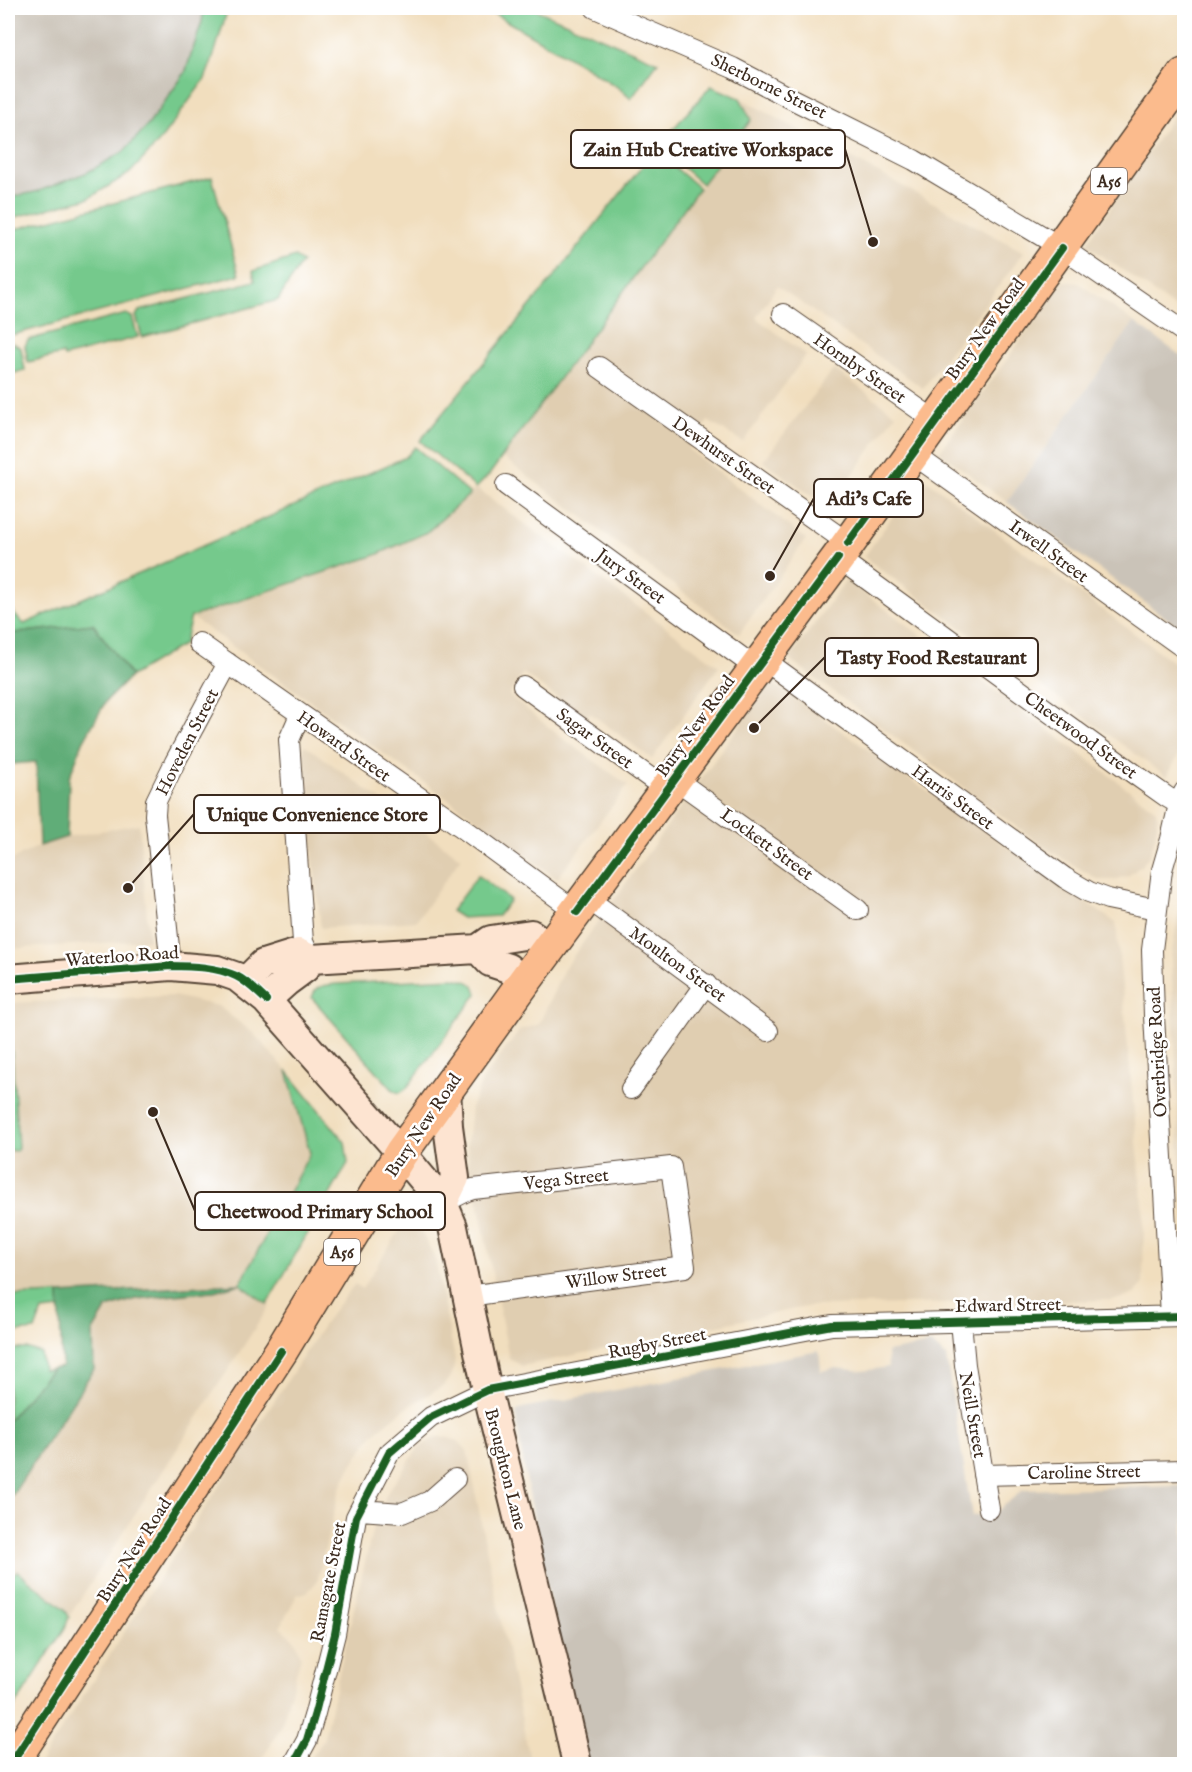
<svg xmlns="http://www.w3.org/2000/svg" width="1192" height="1772" viewBox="0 0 1192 1772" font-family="'IM FELL English',serif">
<rect width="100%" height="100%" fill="#fff"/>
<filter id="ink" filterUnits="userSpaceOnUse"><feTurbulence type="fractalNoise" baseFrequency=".0167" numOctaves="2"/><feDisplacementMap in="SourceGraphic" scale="12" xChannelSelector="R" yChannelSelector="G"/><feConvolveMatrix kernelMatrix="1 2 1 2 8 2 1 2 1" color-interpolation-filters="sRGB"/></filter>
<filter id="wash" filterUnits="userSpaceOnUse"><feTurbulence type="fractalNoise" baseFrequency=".008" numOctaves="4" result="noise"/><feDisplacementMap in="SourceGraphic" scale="24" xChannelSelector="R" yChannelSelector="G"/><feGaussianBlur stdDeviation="1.35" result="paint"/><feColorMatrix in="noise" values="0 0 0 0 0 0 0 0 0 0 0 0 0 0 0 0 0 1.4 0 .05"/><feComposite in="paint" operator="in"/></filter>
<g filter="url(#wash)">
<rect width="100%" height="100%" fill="#f1debe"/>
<!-- built -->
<path fill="#e0ceb1" d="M 740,98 L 1024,252 L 923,388 L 777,286 L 756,318 L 806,355 L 743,442 L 708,421 L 688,449 L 806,539 L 739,634 L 502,457 L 750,120 Z
M 1184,100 L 1184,314 L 1086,244 Z
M 1064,281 L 1078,283 L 1134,322 L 1007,502 L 939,452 Z
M 834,369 L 896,414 L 829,508 L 763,461 Z
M 921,476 L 1184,670 L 1184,744 L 1167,777 L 864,557 Z
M 476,488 L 719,666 L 652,759 L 590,713 L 586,719 L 523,673 L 509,695 L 562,738 L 628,785 L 557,879 L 493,831 L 191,617 L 376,555 L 427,532 Z
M 846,580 L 1156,810 L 1158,818 L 1155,837 L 1150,855 L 1142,865 L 1128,876 L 1114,880 L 1099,880 L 1047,849 L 789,659 Z
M 771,682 L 1116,923 L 1144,1215 L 1143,1283 L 1136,1293 L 1124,1298 L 1111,1300 L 810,1306 L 522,1366 L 509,1358 L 478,1201 L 470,1177 L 467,1145 L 471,1108 L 482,1081 L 520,1030 L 539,1024 L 564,969 Z
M 305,745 L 461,858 L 416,921 L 321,928 L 301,751 Z
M 139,824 L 149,940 L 8,949 L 8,862 L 39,846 L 67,837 Z
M 1184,882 L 1184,1224 L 1182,1206 L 1171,958 Z
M 174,996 L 218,1006 L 253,1033 L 287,1071 L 310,1153 L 240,1283 L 270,1305 L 70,1615 L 8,1566 L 8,1471 L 62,1368 L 59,1294 L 8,1296 L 8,1003 Z
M 406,1220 L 420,1229 L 435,1259 L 455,1359 L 454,1366 L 451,1376 L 445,1385 L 407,1407 L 374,1433 L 352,1465 L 340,1488 L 318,1578 L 314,1585 L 307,1592 L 297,1595 L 280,1627 L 296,1641 L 301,1656 L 281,1727 L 259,1764 L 39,1764 L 330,1315 L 355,1284 L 362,1289 Z
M 437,1437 L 445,1437 L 458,1441 L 467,1450 L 496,1597 L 531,1764 L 307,1764 L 323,1741 L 373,1528 L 387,1493 L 419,1447 Z"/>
<!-- industrial -->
<path fill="#cac3b8" d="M 8,8 L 204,8 L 202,22 L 185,73 L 149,124 L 123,152 L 88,172 L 39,191 L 8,198 Z
M 1134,322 L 1184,358 L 1184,631 L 1007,502 Z
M 931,1344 L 946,1357 L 972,1516 L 996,1512 L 1023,1490 L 1184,1486 L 1184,1764 L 584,1764 L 569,1702 L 521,1450 L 516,1412 L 523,1408 L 819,1351 L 821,1371 L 835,1368 L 863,1371 L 888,1367 L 887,1352 Z"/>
<!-- green -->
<path fill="#75c98c" stroke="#587a55" stroke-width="1.5" d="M 204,8 L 228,8 L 213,58 L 205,79 L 159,142 L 130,173 L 89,198 L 8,219 L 8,198 L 39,191 L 88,172 L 123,152 L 149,124 L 185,73 L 202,22 Z
M 484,8 L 532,8 L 658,62 L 631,99 L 619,88 L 584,66 Z
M 711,86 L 740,98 L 751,120 L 702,184 L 658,146 Z
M 655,150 L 699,188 L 489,475 L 476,488 L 420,441 L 553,278 Z
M 212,177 L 239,275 L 8,336 L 8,231 Z
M 295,257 L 302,262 L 278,300 L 142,337 L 136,316 L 139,311 L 255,281 L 253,271 Z
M 126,314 L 132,317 L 138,337 L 68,356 L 64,357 L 63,354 L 28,362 L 25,346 L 28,340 Z
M 13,343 L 21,348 L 25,370 L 8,375 L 8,345 Z
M 415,447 L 470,494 L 427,532 L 376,555 L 191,617 L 184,644 L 131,676 L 93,624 L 9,634 L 8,633 L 8,573 L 13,613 L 24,624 L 406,457 Z
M 478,875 L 510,900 L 498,916 L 462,918 L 451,911 Z
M 453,978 C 464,980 475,981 477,994 L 406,1089 L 400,1093 L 394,1091 L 312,998 C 316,984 324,986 337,984 Z
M 8,1007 L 9,1008 L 18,1147 L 16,1151 L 8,1150 Z
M 287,1071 L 345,1142 L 348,1163 L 267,1304 L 240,1284 L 310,1153 Z
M 59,1294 L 60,1309 L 42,1311 L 35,1330 L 8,1333 L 8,1296 Z
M 8,1349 L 29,1349 L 41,1353 L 43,1370 L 52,1369 L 25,1400 L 12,1416 L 8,1420 Z
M 17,1571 L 65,1609 L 69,1617 L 65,1628 L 8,1717 L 8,1578 Z"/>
<!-- forest -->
<path fill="#60ad78" stroke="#4e6c4b" stroke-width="1.5" d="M 93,624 L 131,676 L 106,701 L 83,742 L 69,778 L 67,837 L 39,846 L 36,762 L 13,764 L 8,731 L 8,634 Z
M 240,1284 L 214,1291 L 136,1299 L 107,1308 L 93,1331 L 94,1369 L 8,1502 L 8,1420 L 12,1416 L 25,1400 L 52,1369 L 62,1367 L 59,1294 Z"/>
</g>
<g filter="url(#ink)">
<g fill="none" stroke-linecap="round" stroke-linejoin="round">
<!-- street casing -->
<g stroke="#564536" stroke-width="22">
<path id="street" d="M 595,8 L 733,68 L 788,97 L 914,160 L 1062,248 L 1184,332
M 783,314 L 937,422
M 599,367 L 848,543
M 913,454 L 1184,648
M 506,485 L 756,668
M 838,558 L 1133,773 L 1167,797 L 1179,804
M 199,643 L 460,826 L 577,912
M 763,659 L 1065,878 L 1089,892 L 1108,899 L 1156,909
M 523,686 L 667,790
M 300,715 L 289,740 L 303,942 L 311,959
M 675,779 L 858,910
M 587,898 L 768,1031
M 171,966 L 155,815 L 156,801 L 175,762 L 228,663
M 631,1089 L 706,984
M 443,1203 L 467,1191 L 473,1189 L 671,1167 L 685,1267 L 468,1296
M 1171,1316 L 1154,1016 L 1152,950 L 1162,870 L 1171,839 L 1179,804 L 1184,792
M 961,1321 L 965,1365 L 989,1509
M 983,1475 L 1184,1470
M 360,1510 L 402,1513 L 430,1501 L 455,1479
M 294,1764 L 307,1740 L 315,1713 L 335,1634 L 356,1517 L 389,1453 L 431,1417 L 487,1390 L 832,1325 L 1184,1316"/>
</g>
<!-- secondary casing -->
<g stroke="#564536" stroke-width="32">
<path id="secondary" d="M 478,949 L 490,962 L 508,968 L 524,982
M 8,979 L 171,966 L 217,970 L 237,977 L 266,1000 L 401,1153 L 443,1203 L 453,1227 L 487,1390 L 561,1693 L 577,1764
M 245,982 L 263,964 L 298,953 L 311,959 L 478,949 L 491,940 L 531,934 L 550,947
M 266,1000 L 286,982 L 305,968 L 311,959
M 443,1203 L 455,1178 L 448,1126 L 446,1089"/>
</g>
<!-- highway casing -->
<g stroke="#564536" stroke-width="36">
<path id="highway" d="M 11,1764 L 281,1351 L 401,1153 L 524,982 L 838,558 L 1184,75"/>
</g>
<!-- street -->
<use href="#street" stroke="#fff" stroke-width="20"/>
<!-- secondary -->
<use href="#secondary" stroke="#fde4d1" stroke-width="28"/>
<!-- highway -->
<use href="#highway" stroke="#fbbb8d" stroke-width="33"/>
<!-- cycleway casing -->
<g stroke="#fff" stroke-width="11">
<path id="cycleway" d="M 848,543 L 1062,248
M 577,912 L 838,558
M 8,979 L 171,966 C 193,966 216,967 236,976 C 247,981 257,992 266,1000
M 11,1764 L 281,1351
M 294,1764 L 307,1740 L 315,1713 L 335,1634 L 356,1517 L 389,1453 L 431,1417 L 487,1390 L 832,1325 L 1184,1316"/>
</g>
<!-- cycleway -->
<use href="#cycleway" stroke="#1b5e20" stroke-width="8"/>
</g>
</g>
<g text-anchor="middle" stroke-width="5" stroke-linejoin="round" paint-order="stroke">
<!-- shield labels -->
<g fill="#fff" stroke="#766a62" stroke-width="1.5">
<rect x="1091" y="168" width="36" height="26" rx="4.5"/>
<rect x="324" y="1239" width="36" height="26" rx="4.5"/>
</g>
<g font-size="16" font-weight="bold" fill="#3b2a1e">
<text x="1109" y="187">A56</text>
<text x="342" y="1258">A56</text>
</g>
<!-- street labels -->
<g font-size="18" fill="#3b2a1e" stroke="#fff">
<text transform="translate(769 86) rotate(26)" y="6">Sherborne Street</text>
<text transform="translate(985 329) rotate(-54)" y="6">Bury New Road</text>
<text transform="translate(860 368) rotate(35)" y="6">Hornby Street</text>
<text transform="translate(724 455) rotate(35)" y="6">Dewhurst Street</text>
<text transform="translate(1049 551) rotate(36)" y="6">Irwell Street</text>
<text transform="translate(631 576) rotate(36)" y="6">Jury Street</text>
<text transform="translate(695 726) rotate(-54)" y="6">Bury New Road</text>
<text transform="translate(1081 735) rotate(36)" y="6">Cheetwood Street</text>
<text transform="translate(595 738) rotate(36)" y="6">Sagar Street</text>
<text transform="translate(187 742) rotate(-63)" y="6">Hoveden Street</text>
<text transform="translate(344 746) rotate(35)" y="6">Howard Street</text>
<text transform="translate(953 797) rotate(36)" y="6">Harris Street</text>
<text transform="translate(767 844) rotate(36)" y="6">Lockett Street</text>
<text transform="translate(122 956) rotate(-4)" y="6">Waterloo Road</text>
<text transform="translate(678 964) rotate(36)" y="6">Moulton Street</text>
<text transform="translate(1157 1052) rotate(-93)" y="6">Overbridge Road</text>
<text transform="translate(423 1125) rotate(-56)" y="6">Bury New Road</text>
<text transform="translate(566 1179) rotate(-6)" y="6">Vega Street</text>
<text transform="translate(616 1276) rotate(-7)" y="6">Willow Street</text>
<text transform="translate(1008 1305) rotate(-1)" y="6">Edward Street</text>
<text transform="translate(657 1343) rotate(-11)" y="6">Rugby Street</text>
<text transform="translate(973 1415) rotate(80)" y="6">Neill Street</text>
<text transform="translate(506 1469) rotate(76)" y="6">Broughton Lane</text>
<text transform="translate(1084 1472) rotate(-1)" y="6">Caroline Street</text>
<text transform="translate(134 1550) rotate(-57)" y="6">Bury New Road</text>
<text transform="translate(328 1582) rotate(-79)" y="6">Ramsgate Street</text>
</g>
</g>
<!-- callouts -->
<path fill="none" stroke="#3b2a1e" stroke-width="2" d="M873 242L845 149M770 576L814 498M754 728L825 657M128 888L194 814M153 1112L195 1211"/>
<g fill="#3b2a1e" stroke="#fff" stroke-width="2">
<circle cx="873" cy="242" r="6"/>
<circle cx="770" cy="576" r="6"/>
<circle cx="754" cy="728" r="6"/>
<circle cx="128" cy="888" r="6"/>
<circle cx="153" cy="1112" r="6"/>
</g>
<g fill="#fff" stroke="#3b2a1e" stroke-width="2">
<rect x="571" y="130" width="274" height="38" rx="6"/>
<rect x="814" y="479" width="109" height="38" rx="6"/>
<rect x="825" y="638" width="213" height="38" rx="6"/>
<rect x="194" y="795" width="246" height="38" rx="6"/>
<rect x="195" y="1192" width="250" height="38" rx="6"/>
</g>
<g font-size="20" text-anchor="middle" font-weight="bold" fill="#3b2a1e">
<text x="708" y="156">Zain Hub Creative Workspace</text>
<text x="869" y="505">Adi's Cafe</text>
<text x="932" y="664">Tasty Food Restaurant</text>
<text x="317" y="821">Unique Convenience Store</text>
<text x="320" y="1218">Cheetwood Primary School</text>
</g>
<!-- margin -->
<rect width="1192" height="1772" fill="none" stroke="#fff" stroke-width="30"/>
</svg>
